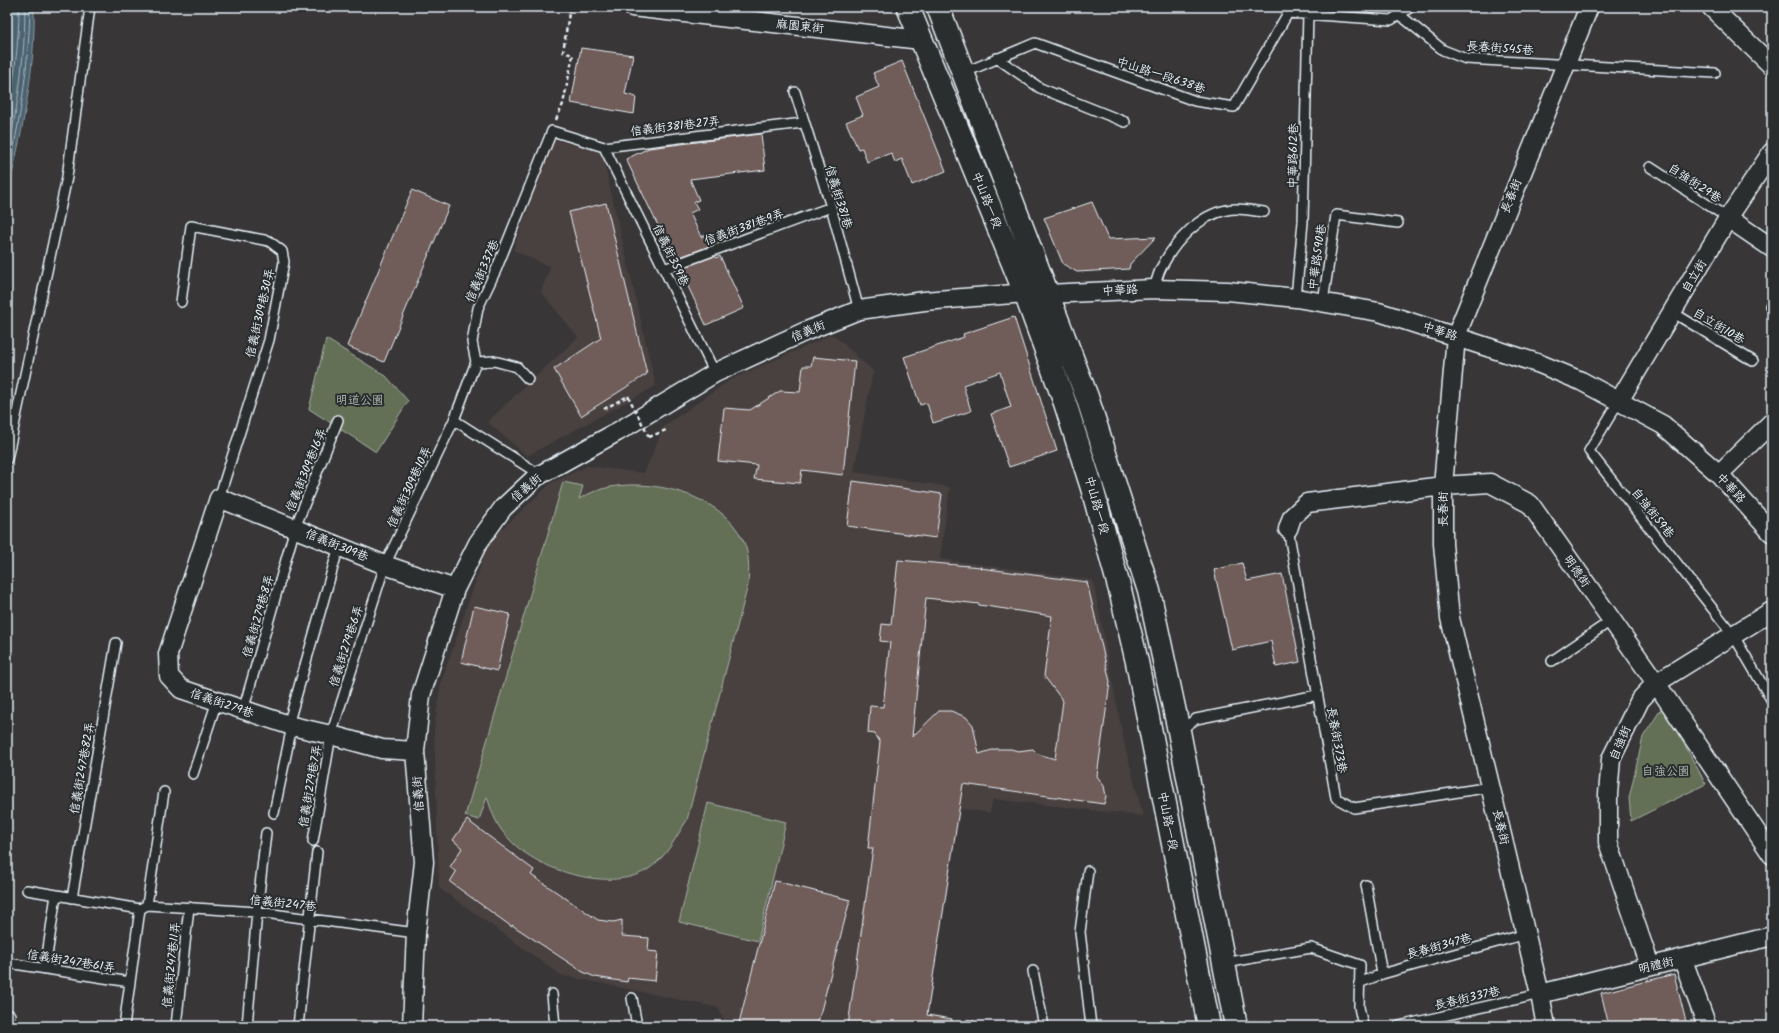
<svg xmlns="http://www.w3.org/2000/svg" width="1779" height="1033" viewBox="0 0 1779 1033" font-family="Kalam,'LXGW WenKai TC',sans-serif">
<rect width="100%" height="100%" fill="#383637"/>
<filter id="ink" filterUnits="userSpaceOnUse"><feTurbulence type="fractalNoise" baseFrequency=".025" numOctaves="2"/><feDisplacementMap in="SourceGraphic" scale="8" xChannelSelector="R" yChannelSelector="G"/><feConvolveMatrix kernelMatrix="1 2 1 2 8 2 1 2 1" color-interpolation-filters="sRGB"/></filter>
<g filter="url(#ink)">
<!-- built -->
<path fill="#484141" d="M 553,139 L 602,153 L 656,386 L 527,456 L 487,422 L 578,337 L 541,292 L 550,267 L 513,250 Z
M 833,334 L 873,371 L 854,472 L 950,487 L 940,559 L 1093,580 L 1124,742 L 1143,816 L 993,799 L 990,813 L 961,809 L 928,1013 L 944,1016 L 943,1026 L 725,1025 L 719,1008 L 561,975 L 439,888 L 434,729 L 441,682 L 489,541 L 551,483 L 587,466 L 644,473 L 664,426 L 730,380 Z"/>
<!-- green -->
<path fill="#636f56" stroke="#a6b0a7" d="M 326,339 L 386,376 L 408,401 L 376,452 L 309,409 Z
M 563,482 L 583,486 L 579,499 C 586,495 594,491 602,489 C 647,476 722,494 743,540 C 750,554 749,571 748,585 L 687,820 C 676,837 667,856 650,868 C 613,894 538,871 510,840 C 496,826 493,815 487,797 L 479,820 L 465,816 Z
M 1663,706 L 1706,784 L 1631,821 L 1629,798 L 1643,737 Z
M 708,803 L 786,822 L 758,941 L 679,922 Z"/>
<!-- water -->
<path fill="#4b626f" stroke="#8a9ba6" d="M 7,7 L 34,7 C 36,71 21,135 7,197 Z"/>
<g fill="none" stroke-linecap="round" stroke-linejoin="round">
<!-- shore -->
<path stroke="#a9b8c1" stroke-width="1" d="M 7,122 C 13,84 19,46 19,7
M 7,156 C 18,107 25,57 25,7
M 7,179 C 20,122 29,65 30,7"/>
</g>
<!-- building -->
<path fill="#6f5c59" stroke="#e8f1f8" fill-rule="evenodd" d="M 581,48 L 633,55 L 625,94 L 636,97 L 634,114 L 571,103 Z
M 902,61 L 946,171 L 912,185 L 902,159 L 895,162 L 891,153 L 867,162 L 862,148 L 858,149 L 846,122 L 863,115 L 856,97 L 879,87 L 873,73 Z
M 761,134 L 765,170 L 690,179 L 699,200 L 694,202 L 698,209 L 690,213 L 701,237 L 705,235 L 710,246 L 674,259 L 626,159 L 649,148 Z
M 412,190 L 449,206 L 384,362 L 347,346 Z
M 1092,202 L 1108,239 L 1156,237 L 1130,264 L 1129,269 L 1077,272 L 1063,264 L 1044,218 Z
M 606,203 L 647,374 L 581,416 L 554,369 L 601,338 L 569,212 Z
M 715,256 L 716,258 L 720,256 L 744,308 L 706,325 L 680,269 Z
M 1014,317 L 1057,451 L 1009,467 L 991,414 L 1011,407 L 1000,372 L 963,385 L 971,411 L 933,423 L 927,403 L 920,405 L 904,357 L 964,337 L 963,334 Z
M 813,357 L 855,361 L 843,475 L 802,470 L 800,483 L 754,479 L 757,465 L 718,461 L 724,408 L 750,410 L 780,391 L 800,392 L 803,366 L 811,366 Z
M 853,481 L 942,494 L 936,538 L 847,526 Z
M 898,560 L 981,567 L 980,568 L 1087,582 L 1110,682 L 1097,776 L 1104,786 L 1106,796 L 1104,804 L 963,784 L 927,1015 L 952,1019 L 951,1026 L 848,1026 L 873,848 L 868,848 L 880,742 L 875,734 L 868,733 L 870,706 L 883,707 L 890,642 L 880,641 L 882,624 L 891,625 ZM 926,598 L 979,604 L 979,605 L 1052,616 L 1044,676 L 1063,701 L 1055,759 L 1038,754 L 1033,749 L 1018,751 L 1011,749 L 995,749 L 979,754 L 973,725 L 966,717 L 951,711 L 939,711 L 912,737 Z
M 1242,563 L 1247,581 L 1282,574 L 1300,662 L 1276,667 L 1271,641 L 1232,650 L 1214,570 Z
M 474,606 L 510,614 L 497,671 L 461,662 Z
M 467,820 L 534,870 L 531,875 L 598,920 L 613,922 L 622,920 L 622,936 L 649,938 L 648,951 L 658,952 L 655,981 L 628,978 L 627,982 L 595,977 L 583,972 L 512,925 L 512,927 L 450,882 L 456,872 L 450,867 L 462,848 L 453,840 Z
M 775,881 L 850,900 L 817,1026 L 750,1026 L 739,1023 Z
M 1674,974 L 1687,1026 L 1609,1026 L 1601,993 Z"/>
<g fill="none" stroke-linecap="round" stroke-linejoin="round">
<!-- service casing -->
<g stroke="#e8f1f8" stroke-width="12">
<path id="service" d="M 1400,15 L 1443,50 L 1466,59 L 1715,73
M 997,58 L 1040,88 L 1125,122
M 963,73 L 1035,43 L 1195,101 L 1234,107 L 1288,13 L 1391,20 L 1411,7
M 795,92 L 831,207 L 859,310
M 604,147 L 715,373
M 1650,167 L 1728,218
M 664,269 L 831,207
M 1154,289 C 1156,282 1158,274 1161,268 C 1174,243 1198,215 1227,210 C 1238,207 1253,211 1264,212
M 1296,298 L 1303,222 L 1308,13
M 181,302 L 191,226 L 269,241 L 282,251 L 284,262 L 269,340 L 219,498
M 1323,302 L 1336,215 L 1398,223
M 1770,306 L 1772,302
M 1672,312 L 1753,361
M 476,362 L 494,361 L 517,367 L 528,379
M 1619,401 L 1589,451 L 1734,636 L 1772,701
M 7,459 L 67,177 L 90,7
M 536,477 L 531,469 L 454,420 L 476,362 L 472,342 L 478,308 L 496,270 L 552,131 L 604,147 L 803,123
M 1288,529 L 1336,798 L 1354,808 L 1491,787
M 1552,661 L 1612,620
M 243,711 L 295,528 L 338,420
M 288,725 L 339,546
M 1180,730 L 1196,719 L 1317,695
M 193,774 L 217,701
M 274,813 L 292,726
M 313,841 L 331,735 L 385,565 L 454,420
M 1088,871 L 1080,932 L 1091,1026
M 1366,885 L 1382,974
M 27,890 L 140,909 L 147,905 L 257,912 L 416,933
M 72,898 L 116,643
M 147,905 L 164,792
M 8,963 L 130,982
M 1224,963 L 1311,948 L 1360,965 L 1359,1007 L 1363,1026
M 45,969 L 56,895
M 1033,971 L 1044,1026
M 1359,983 L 1382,974 L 1526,934
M 552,994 L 555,1026
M 632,998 L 637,1026
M 969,1025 L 971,1026
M 9,1026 L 10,1015
M 124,1026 L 140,909
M 176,1026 L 189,907
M 247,1026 L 257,912 L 266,833
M 298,1026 L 317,852
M 1399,1026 L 1540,994"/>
</g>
<!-- minor casing -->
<g stroke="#e8f1f8" stroke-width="21">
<path id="minor" d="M 632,7 L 921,40
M 1711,7 L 1772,66
M 1728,218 L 1772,248
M 1619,401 L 1728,218 L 1772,152
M 1719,474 L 1772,422
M 1288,529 L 1292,517 L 1307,503 L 1443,486 L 1490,483 L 1530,504 L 1656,683 L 1772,855
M 415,751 L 382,749 L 331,735 L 292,726 L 181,689 L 169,676 L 168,654 L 219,498 L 385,565 L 455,589
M 1683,960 L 1707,1026
M 1650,966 L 1608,842 L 1608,794 L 1611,759 L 1640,700 L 1656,683 L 1772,611
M 1540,994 L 1772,936
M 412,1026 L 416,933 L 424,862 L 415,751 L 421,695 L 455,589 L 478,543 L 503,508 L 536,477 L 617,432 L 715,373 L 804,332 L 859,310 L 924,301 L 1025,293 L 1047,294 L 1154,289 L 1228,291 L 1296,298 L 1379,312 L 1540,364 L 1581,381 L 1663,425 L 1719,474 L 1772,533
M 1546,1026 L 1540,994 L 1450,618 L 1443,544 L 1443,486 L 1456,336 L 1589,7"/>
</g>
<!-- primary casing -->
<g stroke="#e8f1f8" stroke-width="25">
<path id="primary" d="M 908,7 L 1025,293 L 1065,403 L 1092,488 L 1121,594 L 1137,662 L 1209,1026
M 938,7 L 1087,397 L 1149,591 L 1179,731 L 1236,1026"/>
</g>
<!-- path -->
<path stroke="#e8f1f8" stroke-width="2.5" stroke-dasharray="4 3" stroke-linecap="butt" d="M 556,120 L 563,104 L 573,55 L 563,52 L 570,7
M 604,409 L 628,396
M 649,437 L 666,430"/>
<!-- service -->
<use href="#service" stroke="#2a2d2e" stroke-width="9"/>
<!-- minor -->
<use href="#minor" stroke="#2a2d2e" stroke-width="18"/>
<!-- primary -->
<use href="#primary" stroke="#2a2d2e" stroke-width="22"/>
<!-- path-bridge -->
<path stroke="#e8f1f8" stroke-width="2.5" stroke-dasharray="4 3" stroke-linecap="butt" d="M 628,396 L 649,437"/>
</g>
</g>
<g text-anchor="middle" stroke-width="4" stroke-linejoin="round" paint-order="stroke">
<!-- street labels -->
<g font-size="12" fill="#e8f1f8" stroke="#2a2d2e">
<text transform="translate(800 26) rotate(6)" y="4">麻園東街</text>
<text transform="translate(1500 48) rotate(4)" y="4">長春街545巷</text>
<text transform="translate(1161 75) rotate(18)" y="4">中山路一段638巷</text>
<text transform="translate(675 126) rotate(-7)" y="4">信義街381巷27弄</text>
<text transform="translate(1293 156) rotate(-89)" y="4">中華路612巷</text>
<text transform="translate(1695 183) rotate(33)" y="4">自強街29巷</text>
<text transform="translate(1511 196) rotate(-68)" y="4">長春街</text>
<text transform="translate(839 197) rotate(73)" y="4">信義街381巷</text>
<text transform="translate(987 200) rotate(68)" y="4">中山路一段</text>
<text transform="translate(744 227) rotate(-20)" y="4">信義街381巷9弄</text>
<text transform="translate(671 255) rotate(64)" y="4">信義街359巷</text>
<text transform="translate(1317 257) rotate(-82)" y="4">中華路590巷</text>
<text transform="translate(482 271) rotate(-67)" y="4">信義街337巷</text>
<text transform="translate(1694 276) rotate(-59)" y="4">自立街</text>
<text transform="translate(1120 290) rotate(-3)" y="4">中華路</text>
<text transform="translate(260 313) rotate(-77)" y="4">信義街309巷30弄</text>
<text transform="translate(1719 326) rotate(31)" y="4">自立街10巷</text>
<text transform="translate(808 331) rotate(-23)" y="4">信義街</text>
<text transform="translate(1440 331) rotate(18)" y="4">中華路</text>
<text transform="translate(306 470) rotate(-68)" y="4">信義街309巷16弄</text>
<text transform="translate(409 487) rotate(-65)" y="4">信義街309巷10弄</text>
<text transform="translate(526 488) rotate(-41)" y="4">信義街</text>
<text transform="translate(1731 488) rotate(47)" y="4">中華路</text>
<text transform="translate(1097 505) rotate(74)" y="4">中山路一段</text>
<text transform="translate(1443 509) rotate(-90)" y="4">長春街</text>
<text transform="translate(1653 513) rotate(51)" y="4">自強街59巷</text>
<text transform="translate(337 545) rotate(22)" y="4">信義街309巷</text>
<text transform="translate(1577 571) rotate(55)" y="4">明德街</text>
<text transform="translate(258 616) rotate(-74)" y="4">信義街279巷8弄</text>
<text transform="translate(346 646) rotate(-72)" y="4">信義街279巷6弄</text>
<text transform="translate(222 703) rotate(19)" y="4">信義街279巷</text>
<text transform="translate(1337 740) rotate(80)" y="4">長春街373巷</text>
<text transform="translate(1620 743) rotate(-67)" y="4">自強街</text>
<text transform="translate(82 768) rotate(-80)" y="4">信義街247巷82弄</text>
<text transform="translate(310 786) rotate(-80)" y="4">信義街279巷7弄</text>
<text transform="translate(418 794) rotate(-94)" y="4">信義街</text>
<text transform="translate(1168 821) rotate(79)" y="4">中山路一段</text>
<text transform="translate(1501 827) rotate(77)" y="4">長春街</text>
<text transform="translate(283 903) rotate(6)" y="4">信義街247巷</text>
<text transform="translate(1439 946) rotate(-15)" y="4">長春街347巷</text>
<text transform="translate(71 961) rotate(9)" y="4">信義街247巷61弄</text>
<text transform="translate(171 965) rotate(-84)" y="4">信義街247巷11弄</text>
<text transform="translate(1656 965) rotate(-13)" y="4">明禮街</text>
<text transform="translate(1467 998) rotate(-13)" y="4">長春街337巷</text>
</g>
<!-- park labels -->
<g font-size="12" fill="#acb6af" stroke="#2a2d2e">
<text x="360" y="404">明道公園</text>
<text x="1666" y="775">自強公園</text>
</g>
</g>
<!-- margin -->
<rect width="1779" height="1033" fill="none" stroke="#2a2d2e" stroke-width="24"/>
<rect x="12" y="12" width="1755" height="1009" fill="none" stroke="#e8f1f8" stroke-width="1.5" filter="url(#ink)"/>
</svg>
